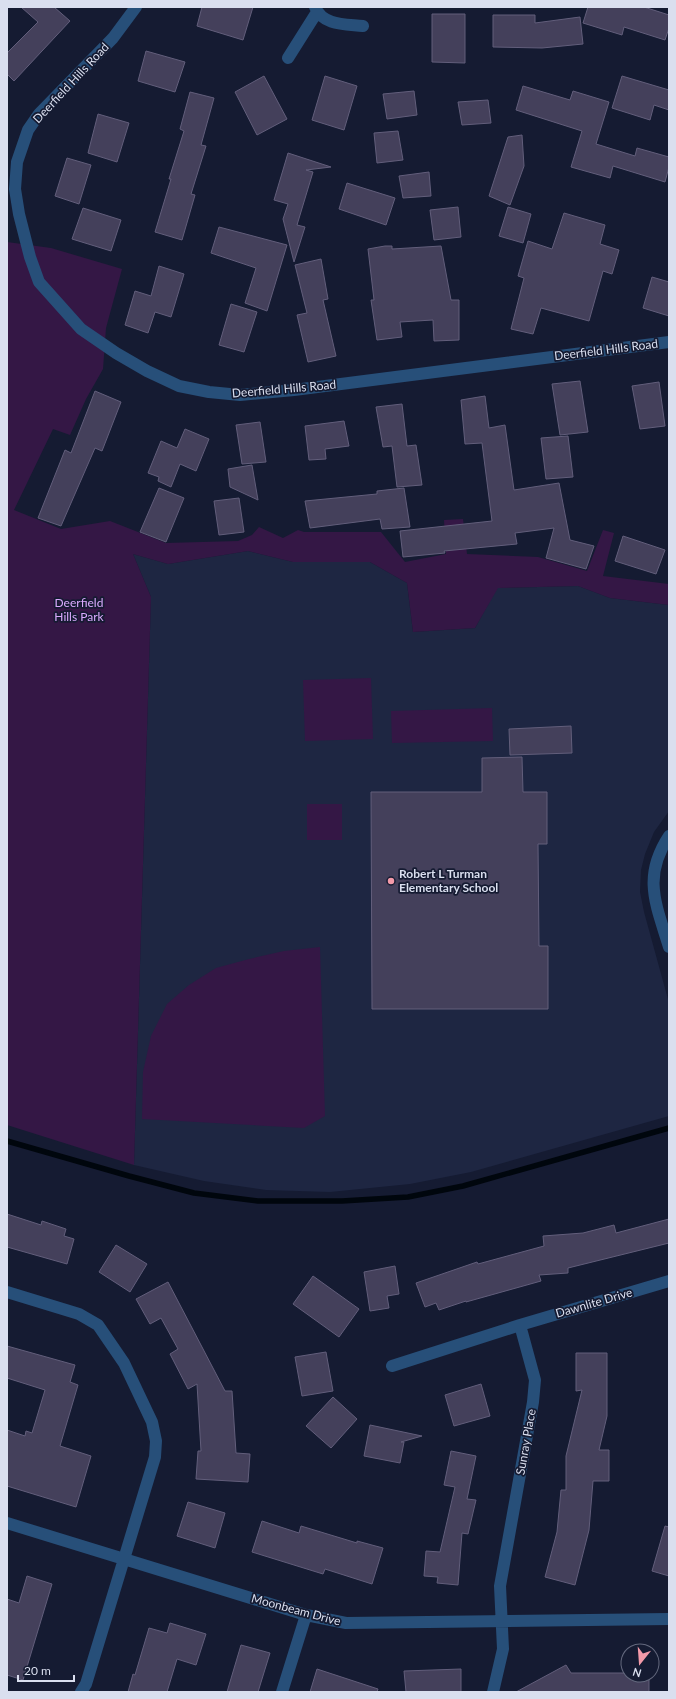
<svg xmlns="http://www.w3.org/2000/svg" width="676" height="1699" viewBox="0 0 676 1699" font-family="Lato,sans-serif">
<rect width="100%" height="100%" fill="#151b32"/>
<!-- built -->
<path fill="#1e2642" d="M 248,551 L 293,562 L 370,562 L 407,583 L 413,632 L 475,628 L 497,588 L 578,586 L 610,598 L 669,605 L 669,811 L 654,832 L 645,854 L 641,870 L 640,892 L 644,912 L 669,1003 L 669,1116 L 471,1172 L 410,1184 L 330,1192 L 266,1190 L 204,1181 L 134,1165 L 151,597 L 133,554 L 168,564 Z"/>
<!-- green -->
<path fill="#341745" d="M 7,242 L 51,248 L 122,269 L 106,328 L 103,369 L 86,399 L 70,435 L 53,429 L 14,510 L 61,529 L 110,521 L 166,543 L 238,541 L 252,535 L 259,527 L 283,538 L 298,530 L 304,532 L 381,532 L 405,562 L 446,554 L 444,520 L 463,519 L 467,554 L 538,557 L 587,571 L 603,530 L 614,533 L 603,576 L 669,584 L 669,605 L 610,598 L 578,586 L 498,588 L 475,628 L 413,632 L 407,583 L 370,562 L 293,562 L 248,551 L 168,564 L 133,554 L 151,597 L 134,1165 L 7,1125 Z
M 371,678 L 373,739 L 305,741 L 303,680 Z
M 492,708 L 493,741 L 392,743 L 391,711 Z
M 307,804 L 342,804 L 342,840 L 307,840 Z
M 320,947 L 325,1116 L 304,1128 L 142,1119 L 143,1072 L 151,1036 L 167,1004 L 189,985 L 216,968 L 249,959 L 284,951 Z"/>
<g fill="none" stroke-linecap="round" stroke-linejoin="round">
<!-- stream -->
<path stroke="#00060d" stroke-width="5.5" d="M 7,1141 L 129,1176 L 194,1193 L 258,1201 L 342,1201 L 408,1197 L 463,1186 L 669,1128"/>
</g>
<!-- building -->
<path fill="#44405b" stroke="#625e7b" d="M 21,7 L 54,7 L 70,21 L 14,81 L 7,74 L 7,53 L 38,22 Z
M 202,7 L 253,7 L 243,40 L 197,26 Z
M 588,7 L 644,7 L 669,15 L 669,28 L 665,40 L 624,27 L 622,35 L 583,23 Z
M 432,14 L 465,14 L 465,63 L 432,62 Z
M 493,15 L 535,15 L 535,23 L 580,17 L 583,44 L 542,48 L 493,47 Z
M 146,51 L 185,62 L 175,92 L 138,81 Z
M 264,76 L 287,119 L 257,135 L 235,92 Z
M 325,76 L 357,86 L 344,130 L 312,120 Z
M 622,76 L 669,90 L 669,110 L 654,105 L 650,120 L 612,108 Z
M 523,86 L 570,100 L 573,91 L 609,102 L 596,144 L 635,156 L 637,148 L 669,157 L 669,167 L 665,182 L 613,166 L 610,178 L 571,167 L 582,131 L 516,110 Z
M 414,91 L 417,115 L 387,119 L 383,94 Z
M 190,92 L 214,98 L 201,145 L 206,146 L 191,194 L 195,195 L 182,240 L 155,232 L 171,179 L 169,179 L 184,131 L 180,129 Z
M 488,100 L 491,123 L 462,125 L 458,102 Z
M 98,114 L 129,123 L 117,162 L 88,153 Z
M 398,131 L 403,160 L 377,163 L 374,133 Z
M 522,135 L 524,166 L 510,205 L 489,196 L 508,137 Z
M 288,153 L 331,167 L 306,170 L 313,172 L 297,225 L 305,227 L 294,262 L 283,219 L 288,204 L 274,200 Z
M 67,158 L 91,165 L 79,204 L 55,196 Z
M 429,172 L 431,196 L 403,198 L 399,176 Z
M 347,183 L 395,198 L 386,225 L 339,209 Z
M 458,207 L 461,237 L 434,240 L 430,210 Z
M 508,207 L 531,214 L 523,243 L 499,236 Z
M 83,208 L 121,220 L 111,251 L 72,239 Z
M 564,213 L 605,225 L 600,244 L 619,250 L 612,274 L 603,271 L 589,321 L 541,308 L 533,334 L 511,329 L 524,278 L 518,276 L 528,241 L 552,249 Z
M 219,227 L 287,245 L 267,311 L 245,303 L 256,268 L 211,253 Z
M 385,246 L 392,246 L 392,249 L 441,246 L 451,300 L 459,300 L 459,340 L 434,341 L 433,320 L 400,322 L 402,337 L 377,340 L 371,300 L 374,300 L 368,249 Z
M 321,259 L 328,299 L 323,300 L 336,356 L 308,362 L 297,315 L 307,313 L 295,265 Z
M 159,266 L 184,274 L 171,317 L 155,312 L 148,333 L 125,325 L 135,291 L 151,296 Z
M 652,277 L 669,282 L 669,316 L 643,308 Z
M 231,304 L 257,312 L 244,352 L 219,345 Z
M 580,381 L 588,432 L 560,435 L 552,384 Z
M 659,382 L 665,426 L 640,429 L 632,386 Z
M 95,391 L 121,402 L 102,451 L 95,448 L 61,526 L 38,518 L 65,450 L 71,453 Z
M 485,396 L 489,428 L 505,425 L 514,490 L 559,483 L 570,540 L 594,546 L 586,569 L 546,558 L 554,528 L 515,533 L 517,544 L 444,551 L 445,553 L 403,557 L 400,531 L 492,521 L 482,443 L 465,444 L 461,400 Z
M 402,404 L 407,446 L 416,445 L 422,485 L 397,487 L 392,446 L 383,447 L 376,407 Z
M 344,421 L 349,446 L 325,449 L 326,459 L 309,460 L 305,426 Z
M 260,422 L 266,462 L 242,464 L 236,425 Z
M 185,429 L 209,439 L 196,471 L 180,464 L 171,487 L 158,481 L 159,477 L 148,473 L 161,441 L 177,448 Z
M 568,436 L 573,477 L 546,479 L 541,438 Z
M 252,465 L 258,500 L 230,487 L 228,469 Z
M 159,488 L 184,498 L 166,542 L 140,532 Z
M 404,488 L 410,527 L 382,529 L 380,519 L 310,528 L 305,501 L 377,494 L 377,491 Z
M 239,498 L 244,532 L 219,535 L 214,501 Z
M 623,536 L 665,550 L 656,574 L 615,561 Z
M 571,726 L 572,753 L 510,755 L 509,729 Z
M 522,757 L 523,792 L 547,792 L 547,844 L 538,844 L 539,946 L 548,946 L 548,1009 L 372,1009 L 371,792 L 482,792 L 482,758 Z
M 7,1214 L 41,1225 L 42,1221 L 66,1229 L 64,1236 L 74,1239 L 67,1264 L 7,1247 Z
M 669,1219 L 669,1243 L 568,1268 L 568,1273 L 539,1275 L 541,1281 L 466,1302 L 466,1301 L 439,1310 L 436,1303 L 425,1307 L 416,1283 L 477,1262 L 478,1264 L 544,1246 L 543,1236 L 583,1233 L 614,1225 L 616,1233 Z
M 116,1245 L 147,1264 L 130,1292 L 99,1272 Z
M 395,1266 L 399,1294 L 387,1296 L 389,1308 L 370,1311 L 364,1272 Z
M 313,1276 L 359,1309 L 339,1337 L 293,1304 Z
M 168,1282 L 225,1391 L 232,1391 L 236,1453 L 250,1454 L 248,1482 L 196,1479 L 198,1451 L 201,1451 L 197,1384 L 188,1389 L 170,1354 L 178,1349 L 161,1318 L 150,1324 L 136,1299 Z
M 7,1346 L 75,1365 L 70,1382 L 78,1385 L 60,1446 L 91,1456 L 76,1507 L 7,1486 L 7,1430 L 25,1436 L 26,1431 L 32,1433 L 45,1390 L 7,1378 Z
M 326,1352 L 333,1391 L 302,1396 L 295,1357 Z
M 576,1353 L 607,1353 L 607,1416 L 599,1450 L 609,1450 L 609,1481 L 593,1481 L 589,1530 L 575,1585 L 545,1577 L 557,1532 L 561,1490 L 566,1490 L 566,1456 L 582,1390 L 576,1391 Z
M 481,1384 L 490,1416 L 454,1426 L 445,1395 Z
M 333,1397 L 357,1419 L 331,1448 L 306,1426 Z
M 370,1425 L 422,1436 L 401,1442 L 404,1442 L 400,1463 L 364,1456 Z
M 451,1451 L 476,1456 L 467,1499 L 476,1500 L 468,1534 L 462,1533 L 458,1585 L 437,1583 L 438,1577 L 424,1576 L 426,1551 L 440,1552 L 455,1487 L 444,1485 Z
M 188,1502 L 225,1513 L 215,1548 L 177,1536 Z
M 262,1521 L 299,1533 L 301,1526 L 357,1543 L 357,1541 L 383,1548 L 372,1584 L 325,1569 L 323,1574 L 252,1552 Z
M 665,1526 L 669,1527 L 669,1576 L 652,1571 Z
M 27,1576 L 52,1584 L 23,1680 L 7,1675 L 7,1599 L 19,1603 Z
M 170,1623 L 206,1634 L 196,1665 L 177,1659 L 167,1692 L 128,1692 L 133,1674 L 135,1675 L 149,1628 L 167,1633 Z
M 241,1645 L 270,1653 L 258,1692 L 227,1692 Z
M 566,1665 L 571,1673 L 628,1673 L 628,1675 L 649,1675 L 649,1692 L 516,1692 Z
M 317,1669 L 378,1689 L 377,1692 L 310,1692 Z
M 461,1669 L 461,1692 L 406,1692 L 404,1671 Z"/>
<g fill="none" stroke-linecap="round" stroke-linejoin="round">
<!-- minor -->
<path stroke="#274f79" stroke-width="12" d="M 136,7 L 113,38 L 39,114 L 28,130 L 17,162 L 15,189 L 19,214 L 30,257 L 39,282 L 81,329 L 116,353 L 147,371 L 179,386 L 209,392 L 240,395 L 294,390 L 669,342
M 315,7 C 323,26 346,24 363,26
M 288,58 L 317,12
M 669,836 C 642,877 656,904 669,947
M 7,1292 L 79,1314 L 98,1325 L 124,1363 L 152,1422 L 156,1441 L 155,1457 L 86,1684 L 81,1692
M 392,1366 L 520,1325 L 669,1281
M 7,1523 L 306,1615 L 346,1623 L 669,1619
M 282,1692 L 306,1615
M 493,1692 L 503,1649 L 500,1586 L 533,1402 L 535,1380 L 520,1325"/>
</g>
<!-- markers -->
<circle fill="#f39aa9" stroke="#151b32" stroke-width="1.5" cx="391" cy="881" r="4"/>
<g text-anchor="middle" stroke-width="3.5" stroke-linejoin="round" paint-order="stroke">
<!-- street labels -->
<g font-size="12" fill="#dadfef" stroke="#151b32">
<text transform="translate(71 83) rotate(-47)" y="4">Deerfield Hills Road</text>
<text transform="translate(606 350) rotate(-7)" y="4">Deerfield Hills Road</text>
<text transform="translate(284 389) rotate(-5)" y="4">Deerfield Hills Road</text>
<text transform="translate(594 1303) rotate(-16)" y="4">Dawnlite Drive</text>
<text transform="translate(526 1442) rotate(-80)" y="4">Sunray Place</text>
<text transform="translate(296 1610) rotate(15)" y="4">Moonbeam Drive</text>
</g>
<!-- park labels -->
<g font-size="12" fill="#daa9fd" stroke="#151b32">
<text x="79" y="607">Deerfield<tspan x="79" dy="14">Hills Park</tspan></text>
</g>
<!-- poi labels -->
<g font-size="12" font-weight="bold" fill="#dadfef" stroke="#151b32" text-anchor="start">
<text x="399" y="878">Robert L Turman<tspan x="399" dy="14">Elementary School</tspan></text>
</g>
</g>
<!-- border -->
<rect width="676" height="1699" fill="none" stroke="#dadfef" stroke-width="16"/>
<!-- north arrow -->
<g transform="translate(640 1663) rotate(197)"><circle r="19" fill="#151b32" stroke="#64697e"/>
<path d="M0-3L7 15L0 10L-7 15Z" fill="#f39aa9"/>
<text y="-6" font-size="11" font-weight="bold" text-anchor="middle" fill="#dadfef">N</text>
</g>
<!-- scale -->
<path d="M18 1675v6h56v-6" fill="none" stroke="#dadfef" stroke-width="2"/>
<text x="24" y="1675" font-size="12" fill="#dadfef" stroke="#151b32" stroke-width="3" paint-order="stroke">20 m</text>
</svg>
